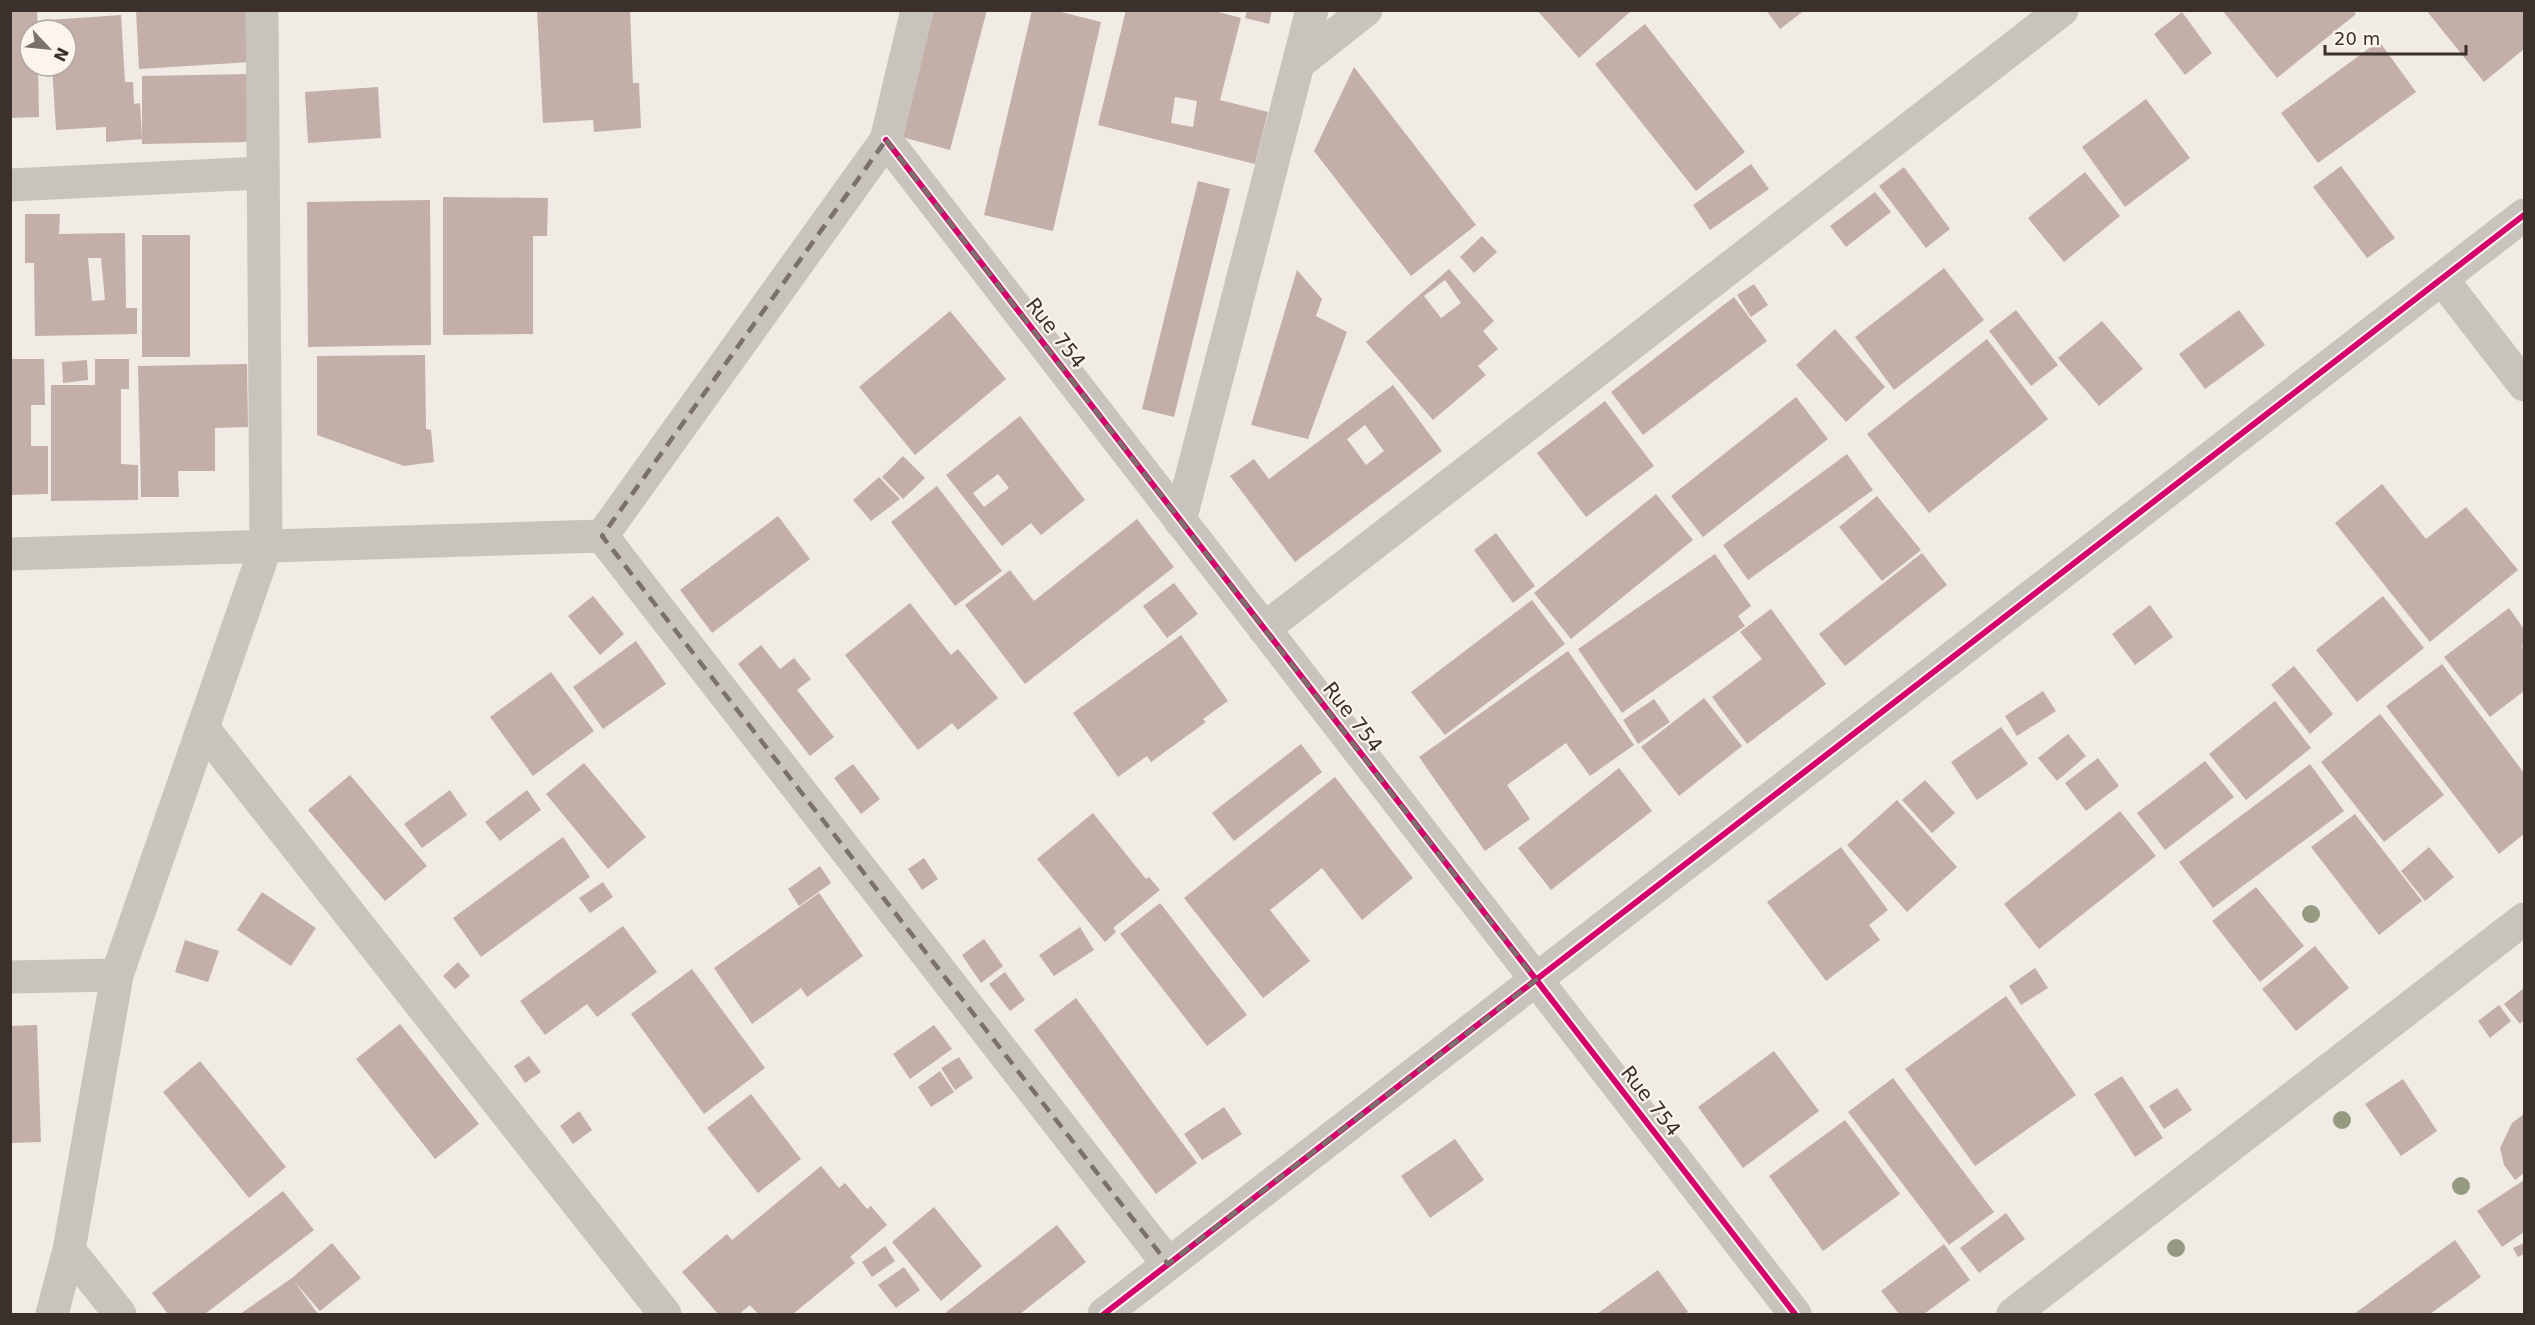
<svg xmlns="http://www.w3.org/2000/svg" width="2535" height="1325" viewBox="0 0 2535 1325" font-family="'DejaVu Sans',sans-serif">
<rect width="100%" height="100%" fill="#f0ebe5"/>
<!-- building -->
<path fill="#c3afa7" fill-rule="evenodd" d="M 10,10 L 37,10 L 38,30 L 30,30 L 30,66 L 38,66 L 39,117 L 10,118 Z
M 136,10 L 248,10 L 251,62 L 139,69 Z
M 537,10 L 630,10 L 633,83 L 639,83 L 641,128 L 594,132 L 593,120 L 543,123 Z
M 934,10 L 987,10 L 950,150 L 902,137 Z
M 1032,10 L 1053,10 L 1101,22 L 1053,231 L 984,215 Z
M 1126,10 L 1211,10 L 1241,18 L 1220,100 L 1268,112 L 1255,164 L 1098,125 ZM 1175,97 L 1197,101 L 1193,127 L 1171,123 Z
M 1247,10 L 1272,10 L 1269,24 L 1245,18 Z
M 1537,10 L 1632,10 L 1579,58 Z
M 1766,10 L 1805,10 L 1780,29 Z
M 2222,10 L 2353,10 L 2356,14 L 2277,78 Z
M 2426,10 L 2524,10 L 2524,49 L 2484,82 Z
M 2182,12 L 2212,53 L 2185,75 L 2154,34 Z
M 121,15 L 125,82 L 133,82 L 134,104 L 140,103 L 142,139 L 106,142 L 106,127 L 56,130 L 52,66 L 66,66 L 66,30 L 50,30 L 49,20 Z
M 1645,24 L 1745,152 L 1696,191 L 1595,64 Z
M 2379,41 L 2416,92 L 2318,163 L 2281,113 Z
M 1354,67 L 1476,225 L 1411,276 L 1314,151 Z
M 250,74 L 250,142 L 142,144 L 142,76 Z
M 378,87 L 381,138 L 308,143 L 305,92 Z
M 2146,99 L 2190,158 L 2125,207 L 2082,147 Z
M 1751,164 L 1769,189 L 1710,230 L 1693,205 Z
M 2341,166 L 2395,238 L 2367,258 L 2313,187 Z
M 1904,167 L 1950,229 L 1926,248 L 1879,186 Z
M 2085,172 L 2120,216 L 2064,262 L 2028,218 Z
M 1198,181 L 1230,189 L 1174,417 L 1142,409 Z
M 1875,192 L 1891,212 L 1846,247 L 1830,226 Z
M 443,197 L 548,198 L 547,236 L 533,236 L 533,334 L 443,335 Z
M 430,200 L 431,345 L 308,347 L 307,202 Z
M 25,214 L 60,214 L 59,234 L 125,233 L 126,308 L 137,308 L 137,334 L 35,336 L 34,263 L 25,263 ZM 88,258 L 101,258 L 105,300 L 92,301 Z
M 142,235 L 190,235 L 190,357 L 142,357 Z
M 1482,236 L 1497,252 L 1474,273 L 1460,257 Z
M 1944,268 L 1984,320 L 1894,390 L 1855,337 Z
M 1449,269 L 1494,321 L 1483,331 L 1498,349 L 1478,366 L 1486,375 L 1433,420 L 1366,342 ZM 1445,280 L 1461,303 L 1441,318 L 1424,296 Z
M 1297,270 L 1322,299 L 1316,316 L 1347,332 L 1308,439 L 1251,425 Z
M 1754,284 L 1768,305 L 1751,317 L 1737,295 Z
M 1734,297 L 1767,341 L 1643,435 L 1611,392 Z
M 2016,310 L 2058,365 L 2031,386 L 1989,331 Z
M 2239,310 L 2265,345 L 2205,389 L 2179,354 Z
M 950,311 L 1006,379 L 915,455 L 859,387 Z
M 2102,321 L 2143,369 L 2099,406 L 2058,358 Z
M 1835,329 L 1885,387 L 1846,422 L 1796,365 Z
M 1987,339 L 2048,419 L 1929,513 L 1867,434 Z
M 425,355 L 426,429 L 431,430 L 434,462 L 404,466 L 317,435 L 317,356 Z
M 10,359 L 44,359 L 45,405 L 31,405 L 31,446 L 48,446 L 48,494 L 10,495 Z
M 95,359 L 129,359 L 129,389 L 121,389 L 121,464 L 138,465 L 138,500 L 51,501 L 51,385 L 95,385 Z
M 87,360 L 88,380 L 63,383 L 62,362 Z
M 247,364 L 248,427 L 215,428 L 215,471 L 178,471 L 179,497 L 141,497 L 138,366 Z
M 1393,385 L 1442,451 L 1295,562 L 1230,476 L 1254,459 L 1269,479 ZM 1365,425 L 1384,451 L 1366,465 L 1347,439 Z
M 1796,397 L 1828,439 L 1703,537 L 1671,496 Z
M 1605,401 L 1654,466 L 1586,517 L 1537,453 Z
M 1020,416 L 1085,500 L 1041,535 L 1031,523 L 1002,546 L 946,475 ZM 998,474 L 1009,488 L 984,507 L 973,493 Z
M 1847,454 L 1873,490 L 1748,580 L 1723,545 Z
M 903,456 L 925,478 L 903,499 L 882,477 Z
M 879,477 L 900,499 L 871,521 L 853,500 Z
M 2382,484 L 2426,539 L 2466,507 L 2518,570 L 2430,642 L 2335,523 Z
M 937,486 L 1002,571 L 955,606 L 891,522 Z
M 1656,494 L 1693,540 L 1571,639 L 1534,593 Z
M 1877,496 L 1921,550 L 1882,581 L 1839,527 Z
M 778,516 L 810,559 L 712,633 L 680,590 Z
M 1137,519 L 1174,567 L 1025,684 L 965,605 L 1010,570 L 1034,601 Z
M 1496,533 L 1535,586 L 1513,603 L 1474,550 Z
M 1922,553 L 1947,585 L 1845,666 L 1819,634 Z
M 1715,554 L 1751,606 L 1738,616 L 1745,626 L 1622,713 L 1578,649 Z
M 1174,583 L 1198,614 L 1167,638 L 1143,606 Z
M 593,596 L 624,634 L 600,655 L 568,616 Z
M 2383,596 L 2424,648 L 2357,702 L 2316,650 Z
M 1532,600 L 1565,644 L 1445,735 L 1411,692 Z
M 910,603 L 951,655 L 958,649 L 998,698 L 958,730 L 952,723 L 918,750 L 845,655 Z
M 2150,605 L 2173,637 L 2135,665 L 2112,634 Z
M 2509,608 L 2524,629 L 2524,644 L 2522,646 L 2524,649 L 2524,691 L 2490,717 L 2444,657 Z
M 1771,609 L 1826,684 L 1747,744 L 1712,697 L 1762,659 L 1740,632 Z
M 1181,635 L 1228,701 L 1203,719 L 1206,722 L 1151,762 L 1147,756 L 1118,777 L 1073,713 Z
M 636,641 L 666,684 L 603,729 L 573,687 Z
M 761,645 L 780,669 L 794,658 L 811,679 L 797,690 L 834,737 L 810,756 L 738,664 Z
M 1568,651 L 1634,745 L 1590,776 L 1566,743 L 1507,785 L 1530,819 L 1485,851 L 1419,757 Z
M 2442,664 L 2524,773 L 2524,834 L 2499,854 L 2386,706 Z
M 2294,666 L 2333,714 L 2310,734 L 2271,685 Z
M 551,672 L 594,731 L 533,776 L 490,717 Z
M 2043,691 L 2056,711 L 2017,736 L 2005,716 Z
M 1704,698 L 1742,746 L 1679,796 L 1641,747 Z
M 1654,699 L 1670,722 L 1638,744 L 1623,720 Z
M 2275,701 L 2311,748 L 2246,800 L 2209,754 Z
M 2380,714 L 2444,795 L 2384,842 L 2321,762 Z
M 2001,727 L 2028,764 L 1977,800 L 1951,762 Z
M 2068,734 L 2086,756 L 2057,781 L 2038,758 Z
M 1301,744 L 1322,772 L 1234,841 L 1212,813 Z
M 2098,758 L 2119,786 L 2086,811 L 2065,783 Z
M 2205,761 L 2234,797 L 2165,850 L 2137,813 Z
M 584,763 L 646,837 L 608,869 L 546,794 Z
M 853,764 L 880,799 L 861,814 L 834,778 Z
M 2310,764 L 2344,811 L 2213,908 L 2179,862 Z
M 1619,768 L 1652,811 L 1551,890 L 1518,848 Z
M 350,775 L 427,866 L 385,901 L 308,810 Z
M 1335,777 L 1413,878 L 1362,920 L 1322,868 L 1270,910 L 1310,961 L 1263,998 L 1184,898 Z
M 1925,780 L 1955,813 L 1932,833 L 1902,800 Z
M 450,790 L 467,815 L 422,848 L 404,824 Z
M 527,790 L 541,810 L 500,841 L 485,822 Z
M 1897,800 L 1957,867 L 1907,912 L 1847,845 Z
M 2120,811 L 2156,856 L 2039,949 L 2004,904 Z
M 1093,813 L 1146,879 L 1149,877 L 1160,890 L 1113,928 L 1116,932 L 1105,942 L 1037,859 Z
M 2355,814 L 2422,901 L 2379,935 L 2311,847 Z
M 563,837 L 590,877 L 481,957 L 453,918 Z
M 1841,847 L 1888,910 L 1869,925 L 1880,940 L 1826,981 L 1767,902 Z
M 2429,847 L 2454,877 L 2425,901 L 2401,871 Z
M 924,858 L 938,879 L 922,890 L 908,869 Z
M 820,866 L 831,883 L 799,906 L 788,889 Z
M 603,882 L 613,897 L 590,913 L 579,898 Z
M 2256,887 L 2304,946 L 2260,982 L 2212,921 Z
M 262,892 L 316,928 L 291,966 L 237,930 Z
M 819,893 L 863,956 L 807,997 L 801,988 L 752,1024 L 714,968 Z
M 1160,903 L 1247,1015 L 1207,1046 L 1120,934 Z
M 623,926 L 657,972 L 597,1017 L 587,1004 L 545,1035 L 520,1001 Z
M 1080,927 L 1094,950 L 1054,976 L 1039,955 Z
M 984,939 L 1003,966 L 981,983 L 962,955 Z
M 185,940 L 219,951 L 208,982 L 175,972 Z
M 2315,946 L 2349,988 L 2296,1031 L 2262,989 Z
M 458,962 L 470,976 L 455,989 L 443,976 Z
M 2035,968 L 2048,988 L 2021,1005 L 2009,986 Z
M 692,969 L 765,1068 L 704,1114 L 631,1014 Z
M 1005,972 L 1025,1000 L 1010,1011 L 989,984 Z
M 2524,988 L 2524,1020 L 2520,1024 L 2504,1004 Z
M 2006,996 L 2076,1095 L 1975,1166 L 1905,1069 Z
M 1076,998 L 1197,1163 L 1156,1194 L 1034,1030 Z
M 2499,1005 L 2511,1021 L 2490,1038 L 2478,1021 Z
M 400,1024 L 479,1124 L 435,1159 L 356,1059 Z
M 37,1025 L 41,1142 L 10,1143 L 10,1026 Z
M 934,1025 L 952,1049 L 910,1079 L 893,1054 Z
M 1774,1051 L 1819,1111 L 1743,1168 L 1698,1107 Z
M 529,1056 L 541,1072 L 525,1083 L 514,1066 Z
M 959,1057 L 973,1078 L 955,1090 L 941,1068 Z
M 200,1061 L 286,1167 L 249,1198 L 163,1092 Z
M 940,1071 L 954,1092 L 931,1107 L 918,1087 Z
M 2122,1076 L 2163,1138 L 2135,1157 L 2094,1094 Z
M 1893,1078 L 1994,1212 L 1949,1245 L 1848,1112 Z
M 2403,1079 L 2437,1131 L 2401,1156 L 2365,1104 Z
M 2177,1088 L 2192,1110 L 2164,1129 L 2149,1106 Z
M 751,1094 L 801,1159 L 758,1193 L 707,1128 Z
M 1224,1107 L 1242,1134 L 1202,1160 L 1184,1134 Z
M 579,1111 L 592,1130 L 573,1144 L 560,1126 Z
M 2524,1114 L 2524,1173 L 2515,1180 L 2504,1165 L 2500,1148 L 2512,1123 Z
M 1845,1120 L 1900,1194 L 1823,1251 L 1769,1176 Z
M 1455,1139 L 1484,1180 L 1430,1218 L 1401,1176 Z
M 821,1166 L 839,1188 L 845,1183 L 867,1209 L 871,1206 L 887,1225 L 850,1257 L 855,1263 L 793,1314 L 758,1314 L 750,1305 L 739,1314 L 718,1314 L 682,1272 L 727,1234 L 732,1240 Z
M 2524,1180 L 2524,1232 L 2502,1247 L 2477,1211 Z
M 283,1191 L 314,1230 L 205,1314 L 168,1314 L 152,1293 Z
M 934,1207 L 982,1266 L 941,1301 L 892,1242 Z
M 2006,1213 L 2025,1239 L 1979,1273 L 1960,1248 Z
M 1057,1225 L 1086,1262 L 1020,1314 L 944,1314 Z
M 2455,1240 L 2481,1277 L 2430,1314 L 2354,1314 Z
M 332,1243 L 361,1278 L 320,1311 L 294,1281 L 318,1314 L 240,1314 L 292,1278 Z
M 2524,1243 L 2524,1254 L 2518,1257 L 2513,1248 Z
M 1944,1244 L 1970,1280 L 1924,1314 L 1899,1314 L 1881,1291 Z
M 885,1246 L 895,1261 L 872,1277 L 862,1262 Z
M 904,1267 L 920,1290 L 896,1308 L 878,1285 Z
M 1658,1270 L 1688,1312 L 1685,1314 L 1597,1314 Z"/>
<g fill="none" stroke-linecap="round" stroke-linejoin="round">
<!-- minor -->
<path stroke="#c9c3be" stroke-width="33" d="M 1299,63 L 1366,10
M 886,140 L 1795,1314
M 10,185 L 263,173
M 2442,279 L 2524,385
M 1180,521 L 1312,10
M 602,536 L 1168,1264
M 602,536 L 886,140 L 917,10
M 10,554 L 602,536
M 1264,629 L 2062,10
M 203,728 L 665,1314
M 10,977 L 117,975
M 69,1250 L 120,1314
M 52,1314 L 69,1250 L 117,975 L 266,546 L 262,10
M 1104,1314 L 2524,215
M 2013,1314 L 2524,919"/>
<!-- cycleway casing -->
<g stroke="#fbf5ee" stroke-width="10">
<path id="cycleway" d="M 886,140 L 1795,1314
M 1104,1314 L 2524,215"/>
</g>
<!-- cycleway -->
<use href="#cycleway" stroke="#d6006c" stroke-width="6"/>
</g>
<!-- trees -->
<g fill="#959b80">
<circle cx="2311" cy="914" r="9"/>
<circle cx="2342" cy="1120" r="9"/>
<circle cx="2461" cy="1186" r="9"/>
<circle cx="2176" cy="1248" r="9"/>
</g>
<!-- marked area -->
<path fill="none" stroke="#7a716c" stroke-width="4.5" stroke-dasharray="12 8" stroke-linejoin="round" d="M 886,140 L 1536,980 L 1168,1264 L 602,536 Z"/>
<g text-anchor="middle" stroke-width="4.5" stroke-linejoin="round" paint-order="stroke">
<!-- street labels -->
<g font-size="20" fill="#3b302b" stroke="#fbf5ee">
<text transform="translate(1056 333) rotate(52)" y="7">Rue 754</text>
<text transform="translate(1353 717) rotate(52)" y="7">Rue 754</text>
<text transform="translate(1651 1101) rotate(52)" y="7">Rue 754</text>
</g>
</g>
<!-- border -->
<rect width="2535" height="1325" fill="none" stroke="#3b302b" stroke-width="24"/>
<!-- north arrow -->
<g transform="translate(48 48) rotate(116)"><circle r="28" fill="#fbf5ee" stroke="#aea6a0" stroke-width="1.5"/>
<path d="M0-4.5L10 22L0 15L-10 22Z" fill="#7a716c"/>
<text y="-9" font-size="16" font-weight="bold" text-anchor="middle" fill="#3b302b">N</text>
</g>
<!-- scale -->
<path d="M2325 45v9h141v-9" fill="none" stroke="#3b302b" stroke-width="3"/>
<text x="2334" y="45" font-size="18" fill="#3b302b" stroke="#fbf5ee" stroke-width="4.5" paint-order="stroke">20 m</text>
</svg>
